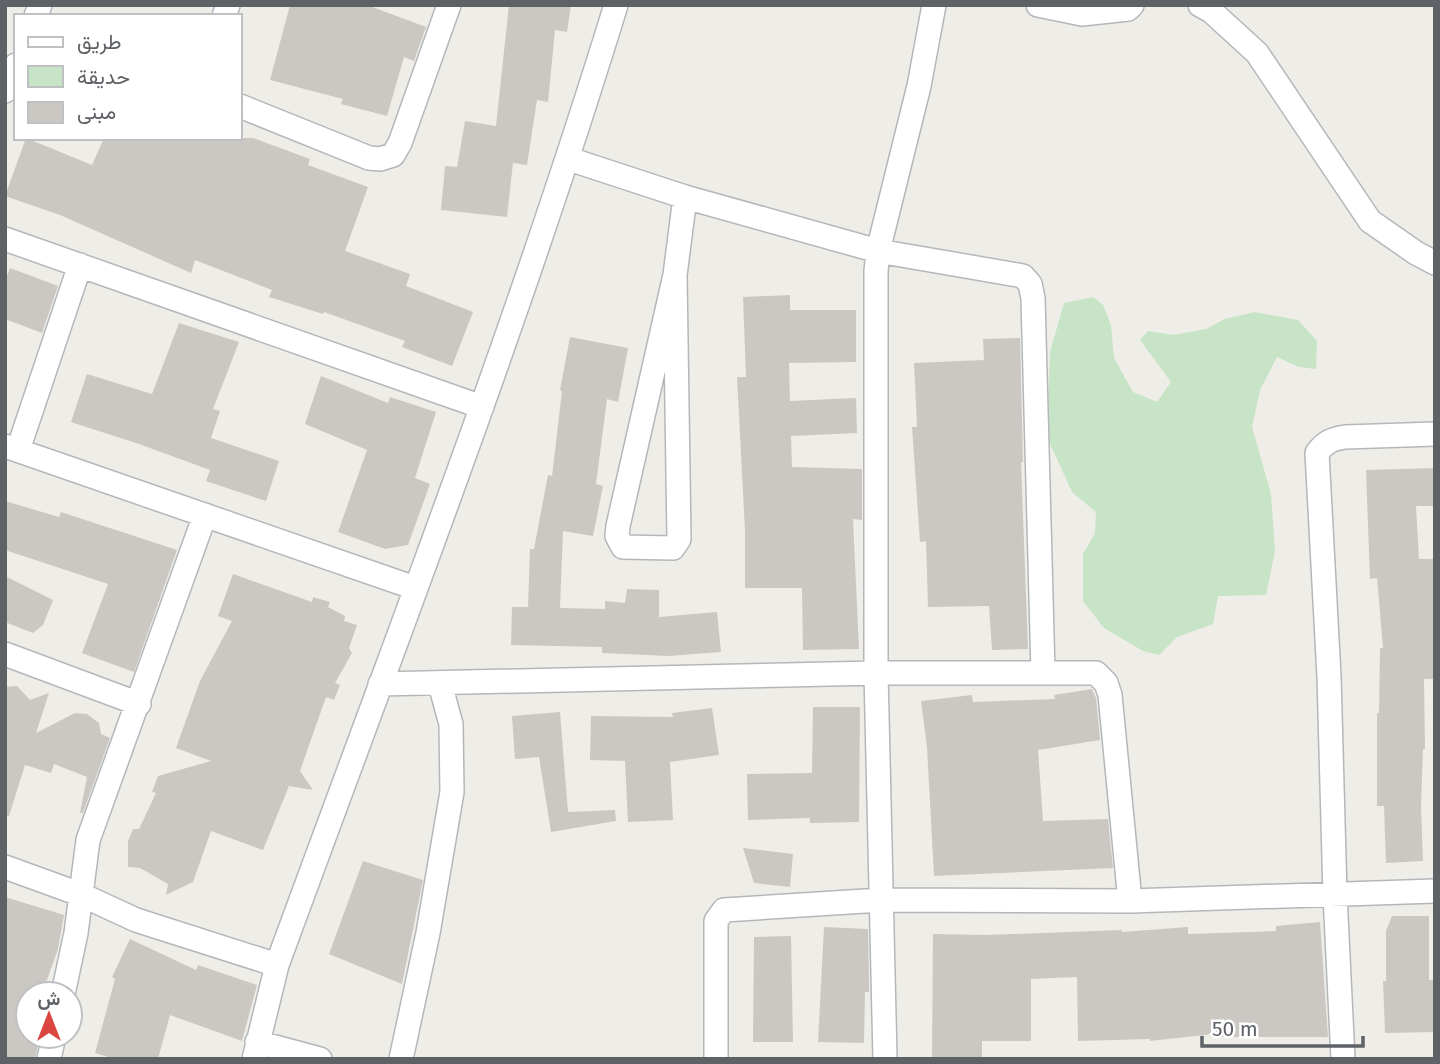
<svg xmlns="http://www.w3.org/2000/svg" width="1440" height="1064" viewBox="0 0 1440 1064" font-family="'Fira Sans',Vazirmatn,sans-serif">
<rect width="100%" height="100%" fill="#efede7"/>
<!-- green -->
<path fill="#c7e4c6" d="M 1093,297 L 1103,305 L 1111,325 L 1114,358 L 1133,392 L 1157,402 L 1171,382 L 1140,340 L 1148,331 L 1173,335 L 1206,329 L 1225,319 L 1255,312 L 1298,320 L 1317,341 L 1316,369 L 1299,367 L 1277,357 L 1260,390 L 1252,427 L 1271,494 L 1275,551 L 1266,595 L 1218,596 L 1213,624 L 1177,637 L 1159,655 L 1143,651 L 1104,628 L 1083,601 L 1083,554 L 1095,533 L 1096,512 L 1072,492 L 1047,437 L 1050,352 L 1064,303 Z"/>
<!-- building -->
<path fill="#cbc8c4" d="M 290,5 L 367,5 L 426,27 L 414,61 L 404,57 L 387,116 L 341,104 L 343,99 L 270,80 Z
M 509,5 L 571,5 L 567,32 L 555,30 L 548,102 L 537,100 L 527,165 L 513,163 L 507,217 L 441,210 L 445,166 L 457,167 L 465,121 L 496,126 Z
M 26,138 L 92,165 L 104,138 L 253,138 L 310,159 L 308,165 L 368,187 L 345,251 L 410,274 L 406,286 L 473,312 L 452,366 L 402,347 L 405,341 L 324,312 L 323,314 L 269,297 L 272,290 L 195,260 L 191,273 L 60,215 L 5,196 Z
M 10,268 L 58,286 L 42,333 L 5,319 L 5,281 Z
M 790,295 L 790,310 L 856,310 L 856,362 L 789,363 L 790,401 L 856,398 L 857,433 L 791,436 L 792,467 L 862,469 L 862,520 L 853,519 L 859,649 L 803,650 L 802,588 L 745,588 L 745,531 L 737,377 L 746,377 L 743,297 Z
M 179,323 L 239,342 L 213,409 L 220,411 L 211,438 L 279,461 L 266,501 L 206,481 L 210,470 L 139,444 L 71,422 L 87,374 L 152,394 Z
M 570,337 L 628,348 L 618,402 L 607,399 L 596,484 L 603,486 L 593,536 L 563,531 L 560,608 L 605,609 L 605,601 L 625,603 L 627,589 L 659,590 L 659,617 L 717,612 L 721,652 L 668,656 L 602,653 L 602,647 L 511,645 L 512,607 L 528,607 L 530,549 L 534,549 L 548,475 L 552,476 L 562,391 L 560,390 Z
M 1020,338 L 1023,462 L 1021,462 L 1028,649 L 992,650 L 989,606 L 928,607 L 926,541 L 920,542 L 912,427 L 917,427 L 914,363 L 984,360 L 983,339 Z
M 321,376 L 388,403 L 390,397 L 436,412 L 415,478 L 430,484 L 408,545 L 385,549 L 338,532 L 367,450 L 305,424 Z
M 1435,468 L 1435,506 L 1416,506 L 1419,559 L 1435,559 L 1435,679 L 1424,679 L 1425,749 L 1423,749 L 1421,807 L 1423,861 L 1386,863 L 1384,806 L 1377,806 L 1377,713 L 1379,713 L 1380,648 L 1383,648 L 1377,578 L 1370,579 L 1366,470 Z
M 5,501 L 59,517 L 61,512 L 177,550 L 134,672 L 82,653 L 108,584 L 5,550 Z
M 233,574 L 312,602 L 313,597 L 330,602 L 328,607 L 345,616 L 344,621 L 357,625 L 349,648 L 352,653 L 335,683 L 340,685 L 334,700 L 326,697 L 300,771 L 313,790 L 289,786 L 263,850 L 211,831 L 193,882 L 166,895 L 168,884 L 140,868 L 128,867 L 128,841 L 133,829 L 139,829 L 156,793 L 152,792 L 158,776 L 211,761 L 176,748 L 200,681 L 232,621 L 218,616 Z
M 5,576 L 53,600 L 43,625 L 33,633 L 5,622 Z
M 17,686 L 30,700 L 49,693 L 36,733 L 75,713 L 87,714 L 99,723 L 101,734 L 110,738 L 83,813 L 80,813 L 87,777 L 54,764 L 51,773 L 25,765 L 9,816 L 5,815 L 5,687 Z
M 1092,689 L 1096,698 L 1100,740 L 1038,750 L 1043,821 L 1108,819 L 1113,868 L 934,876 L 927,747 L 921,701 L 972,695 L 973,702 L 1055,699 L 1054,695 Z
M 813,707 L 860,707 L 859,822 L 810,823 L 810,818 L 748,820 L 747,774 L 812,773 Z
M 712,708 L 719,755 L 670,762 L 673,820 L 628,822 L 625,761 L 590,760 L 591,716 L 673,717 L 672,713 Z
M 560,712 L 568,812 L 615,810 L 616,821 L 551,832 L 539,757 L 515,759 L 512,716 Z
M 743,848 L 793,854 L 790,887 L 754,883 Z
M 363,861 L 423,880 L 402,984 L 329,954 Z
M 5,897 L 64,915 L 58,949 L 42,994 L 28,994 L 28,1036 L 40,1036 L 35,1059 L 5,1059 Z
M 1392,916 L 1429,916 L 1429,980 L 1435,980 L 1435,1032 L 1385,1033 L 1383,981 L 1386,981 L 1386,931 Z
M 1320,922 L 1328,1037 L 1214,1037 L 1214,1034 L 1150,1041 L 1150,1039 L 1078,1041 L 1077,977 L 1031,979 L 1031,1041 L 982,1041 L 982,1059 L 932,1059 L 933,934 L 986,935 L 1122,930 L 1122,932 L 1188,927 L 1188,934 L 1276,931 L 1276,926 Z
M 824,927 L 868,929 L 869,983 L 869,992 L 865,992 L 864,1043 L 818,1042 Z
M 791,936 L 793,1042 L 753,1042 L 754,937 Z
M 130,939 L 196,970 L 198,965 L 257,985 L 242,1041 L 170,1015 L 158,1059 L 115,1059 L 95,1053 L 115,979 L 112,977 Z"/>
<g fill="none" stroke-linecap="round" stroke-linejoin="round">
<!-- minor casing -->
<g stroke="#b4b7ba" stroke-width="26">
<path id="minor" d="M 1038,5 L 1082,14 L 1128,9 L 1132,5
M 1200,5 L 1211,11 L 1257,53 L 1370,221 L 1416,253 L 1435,263
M 36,16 L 40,5
M 224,16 L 228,5
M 5,91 L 16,65
M 240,106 L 369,158 L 380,159 L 393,155 L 400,143 L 449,5
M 569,159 L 685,197 L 878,251 L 1023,276 L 1030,284 L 1033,298 L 1043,672
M 5,239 L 482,407
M 675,275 L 679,539 L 673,548 L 623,547 L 617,536 L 618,526 L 675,275 L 685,197
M 5,446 L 415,588
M 18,450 L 80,265
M 5,654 L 139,704
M 380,684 L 876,673 L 1096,673 L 1106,683 L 1110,695 L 1130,901
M 5,867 L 82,895 L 136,920 L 277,965
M 63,994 L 76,933 L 88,840 L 205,515
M 257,1042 L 320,1059
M 49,1059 L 54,1036
M 254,1059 L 277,965 C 394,646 516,330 616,5
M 401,1059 L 428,933 L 452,792 L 451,724 L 440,684
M 716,1059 L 716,921 L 724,910 L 881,900 L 1130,901 L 1435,891
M 885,1059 L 876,673 L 876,271 L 878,251 L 919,86 L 934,5
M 1343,1059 L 1335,895 L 1329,676 L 1317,453 C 1325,442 1332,439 1345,437 L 1435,434"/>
</g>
<!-- minor -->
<use href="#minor" stroke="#fff" stroke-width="23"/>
</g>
<!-- border -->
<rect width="1440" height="1064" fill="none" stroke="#5e6266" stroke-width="14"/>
<!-- legend -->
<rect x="14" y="14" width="228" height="126" fill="#ffffff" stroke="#bfc0c2" stroke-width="2"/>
<rect x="28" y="37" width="35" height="10" fill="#ffffff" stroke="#bfc0c2" stroke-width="2"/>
<text x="77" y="49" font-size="21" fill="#5e6266">طريق</text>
<rect x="28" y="66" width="35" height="21" fill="#c7e4c6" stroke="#bfc0c2" stroke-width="2"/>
<text x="77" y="84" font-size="21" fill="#5e6266">حديقة</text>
<rect x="28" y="102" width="35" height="21" fill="#cbc8c4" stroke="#bfc0c2" stroke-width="2"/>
<text x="77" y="119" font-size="21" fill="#5e6266">مبنى</text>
<!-- north arrow -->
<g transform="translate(49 1015)"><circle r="33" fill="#ffffff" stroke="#bfc0c2" stroke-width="2"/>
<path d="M0-5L12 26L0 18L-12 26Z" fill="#db4641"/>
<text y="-10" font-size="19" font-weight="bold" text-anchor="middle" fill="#5e6266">ش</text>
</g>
<!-- scale -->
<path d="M1202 1036v10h161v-10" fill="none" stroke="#5e6266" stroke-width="3.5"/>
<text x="1212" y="1036" font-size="21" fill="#5e6266" stroke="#ffffff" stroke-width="5" paint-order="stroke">50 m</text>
</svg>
